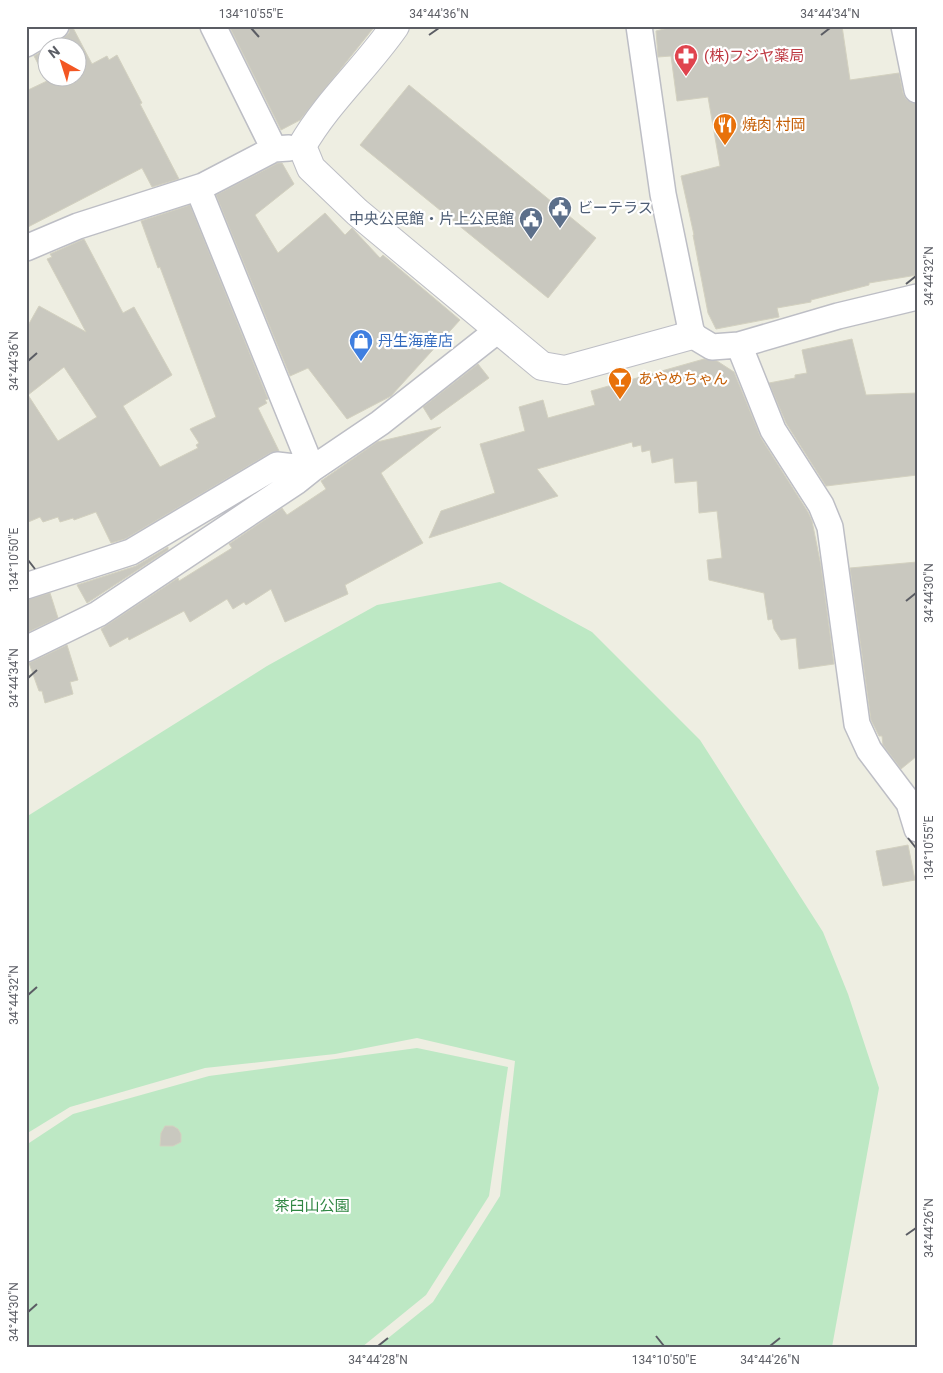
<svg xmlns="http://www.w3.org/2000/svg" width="943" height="1373" viewBox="0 0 943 1373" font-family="Roboto,'Noto Sans JP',sans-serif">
<rect width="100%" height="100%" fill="#eeeee2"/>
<!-- green -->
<path fill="#bde8c4" d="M 500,582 L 592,632 L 700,740 L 823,932 L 848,994 L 879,1088 L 832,1347 L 377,1347 L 433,1302 L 500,1196 L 515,1061 L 417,1038 L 335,1054 L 205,1068 L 70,1107 L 26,1134 L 26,817 L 267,666 L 377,605 Z
M 417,1048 L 508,1067 L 489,1196 L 426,1295 L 362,1347 L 26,1347 L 26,1145 L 73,1114 L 209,1076 Z"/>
<!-- building -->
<path fill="#c9c8bf" stroke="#d3d1c0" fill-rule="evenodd" d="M 70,26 L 72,26 L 92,64 L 107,56 L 109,60 L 117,55 L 142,103 L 140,104 L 179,179 L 152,187 L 142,168 L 26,228 L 26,91 L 47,81 L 34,56 L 48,48 L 48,78 L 78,78 L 78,48 L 48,48 L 64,38 L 69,33 Z
M 229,26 L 375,26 L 300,120 L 281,130 Z
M 676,26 L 842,26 L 850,80 L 899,73 L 903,93 L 906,99 L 912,103 L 917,104 L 917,275 L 869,283 L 869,285 L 811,300 L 811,302 L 777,308 L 779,317 L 716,329 L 708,313 L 693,235 L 694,235 L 681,176 L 720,166 L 708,97 L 677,101 L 671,56 L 658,57 L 656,31 Z
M 409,85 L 596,238 L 548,298 L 360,145 Z
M 278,163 L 282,163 L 294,184 L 255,215 L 278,253 L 325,213 L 345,235 L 352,228 L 380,258 L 383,255 L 460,320 L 391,396 L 347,419 L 308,368 L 290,376 L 216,195 Z
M 190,205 L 268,399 L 265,400 L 267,403 L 258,408 L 279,451 L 270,453 L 125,539 L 111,543 L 96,512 L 74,520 L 73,518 L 60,522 L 58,517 L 43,522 L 40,517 L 26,523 L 26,329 L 39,306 L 86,332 L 47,259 L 52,257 L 50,254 L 84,239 L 123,313 L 134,307 L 172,375 L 123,406 L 160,467 L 198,448 L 196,445 L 199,443 L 190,429 L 216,417 L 160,267 L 158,268 L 141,221 ZM 64,367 L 97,417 L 58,441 L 28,395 Z
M 852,339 L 866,395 L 917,393 L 917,475 L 826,486 L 786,423 L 769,383 L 795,378 L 795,375 L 807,373 L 802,350 Z
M 704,359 L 717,361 L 734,372 L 761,438 L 808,512 L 812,521 L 821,566 L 834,664 L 799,669 L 796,638 L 781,640 L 774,629 L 772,619 L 768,620 L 764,593 L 709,580 L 707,560 L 722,558 L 717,511 L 699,513 L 697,481 L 675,483 L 673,458 L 652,463 L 650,450 L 642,452 L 641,445 L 633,447 L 632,442 L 537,469 L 558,496 L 429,538 L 441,511 L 495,493 L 480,444 L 525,431 L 519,407 L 543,400 L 548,418 L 595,405 L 591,391 Z
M 478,364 L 489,378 L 431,420 L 423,407 Z
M 441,427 L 381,473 L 423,543 L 345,585 L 348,594 L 285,622 L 271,589 L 246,605 L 244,602 L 233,609 L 227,599 L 190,622 L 184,611 L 129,640 L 128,637 L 110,647 L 101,629 L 178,578 L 179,581 L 232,548 L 229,544 L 282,508 L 287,515 L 326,489 L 321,481 L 377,442 Z
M 168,547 L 168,550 L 87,603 L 77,585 L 136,566 Z
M 917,562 L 917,756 L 901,769 L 883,745 L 882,736 L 879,736 L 871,720 L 850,568 Z
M 50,593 L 58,618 L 26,633 L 26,600 Z
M 67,645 L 78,680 L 70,682 L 73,694 L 45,703 L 42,691 L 39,691 L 29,663 Z
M 908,845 L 915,880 L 883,886 L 876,851 Z
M 165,1126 L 173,1126 L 178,1129 L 181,1134 L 181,1142 L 173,1146 L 160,1146 L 161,1133 Z"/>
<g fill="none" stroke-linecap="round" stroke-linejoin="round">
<!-- minor casing -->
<g stroke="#bdbec5" stroke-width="28">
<path id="minor" d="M 213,26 L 274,149 L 289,148
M 639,26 L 663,194 L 692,335 L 712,347 L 739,345 L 838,316 L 917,297
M 904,26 L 917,90
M 26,44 L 56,26
M 26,248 L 78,226 L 203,186 L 274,149
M 739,345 L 773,430 L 821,505 L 830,527 L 857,724 L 869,750 L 909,803 L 917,829
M 26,586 L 131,552 L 277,465 L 312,469 L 198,188
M 26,649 L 98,614 L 297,481 L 312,469 L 380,423 L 498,330"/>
</g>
<!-- tertiary casing -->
<g stroke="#bdbec5" stroke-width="30">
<path id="tertiary" d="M 395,26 C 366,68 327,102 302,146 L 311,168 L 357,212 L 542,366 L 565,370 L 692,335"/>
</g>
<!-- minor -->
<use href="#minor" stroke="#fff" stroke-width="25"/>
<!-- tertiary -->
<use href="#tertiary" stroke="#fff" stroke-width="28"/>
</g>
<!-- ticks -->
<path fill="none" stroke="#5b5d64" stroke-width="2" d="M 251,28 L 259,37M 429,35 L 439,28M 821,35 L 830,28M 906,284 L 916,276M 28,361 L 37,353M 28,560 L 35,569M 906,601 L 916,593M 28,678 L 37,670M 908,838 L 916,848M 28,995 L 37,987M 906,1235 L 916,1228M 28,1312 L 37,1304M 656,1336 L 664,1346M 378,1346 L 388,1338M 770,1346 L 780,1338"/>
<!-- icons -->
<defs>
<g id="pharmacy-pin" transform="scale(1.25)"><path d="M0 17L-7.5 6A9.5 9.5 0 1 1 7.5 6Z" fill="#e0444e" stroke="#fff"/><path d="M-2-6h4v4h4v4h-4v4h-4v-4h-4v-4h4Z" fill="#fff"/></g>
<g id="restaurant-pin" transform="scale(1.25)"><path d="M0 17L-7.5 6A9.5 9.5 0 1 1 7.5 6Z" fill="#e8710a" stroke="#fff"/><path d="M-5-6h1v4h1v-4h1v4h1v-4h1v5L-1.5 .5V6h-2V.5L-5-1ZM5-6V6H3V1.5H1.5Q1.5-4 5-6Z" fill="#fff"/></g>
<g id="civic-pin" transform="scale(1.25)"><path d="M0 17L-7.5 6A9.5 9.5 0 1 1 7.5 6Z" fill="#5c6f8a" stroke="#fff"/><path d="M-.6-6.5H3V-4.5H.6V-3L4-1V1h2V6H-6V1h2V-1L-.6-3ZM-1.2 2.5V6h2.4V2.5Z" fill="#fff"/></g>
<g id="shop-pin" transform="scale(1.25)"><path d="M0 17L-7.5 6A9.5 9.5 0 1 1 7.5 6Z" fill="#3f7fe0" stroke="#fff"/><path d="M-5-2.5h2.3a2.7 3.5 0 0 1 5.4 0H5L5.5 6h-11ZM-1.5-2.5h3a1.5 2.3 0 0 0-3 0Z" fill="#fff"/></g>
<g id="bar-pin" transform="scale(1.25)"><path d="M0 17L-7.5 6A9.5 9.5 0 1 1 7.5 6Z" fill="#e8710a" stroke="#fff"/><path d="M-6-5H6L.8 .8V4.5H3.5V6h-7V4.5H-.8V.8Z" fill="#fff"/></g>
</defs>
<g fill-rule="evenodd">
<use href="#pharmacy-pin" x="686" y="56"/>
<use href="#restaurant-pin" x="725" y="125"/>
<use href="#civic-pin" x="560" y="208"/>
<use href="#civic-pin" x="531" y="219"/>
<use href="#shop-pin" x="361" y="341"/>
<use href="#bar-pin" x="620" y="379"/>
</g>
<g text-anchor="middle" stroke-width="4.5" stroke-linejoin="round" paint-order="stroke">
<!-- health labels -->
<g font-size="15" fill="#be3a42" stroke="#fff" text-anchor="start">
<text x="704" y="61">(株)フジヤ薬局</text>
</g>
<!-- food labels -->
<g font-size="15" fill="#c56008" stroke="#fff" text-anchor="start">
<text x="742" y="130">焼肉 村岡</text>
<text x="638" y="384">あやめちゃん</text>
</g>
<!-- service labels -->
<g font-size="15" fill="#4e5e75" stroke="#fff" text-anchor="start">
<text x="578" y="213">ビーテラス</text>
<text x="514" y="224" text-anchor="end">中央公民館・片上公民館</text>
</g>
<!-- shop labels -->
<g font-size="15" fill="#366cbe" stroke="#fff" text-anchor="start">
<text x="378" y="346">丹生海産店</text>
</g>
<!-- park labels -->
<g font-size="15" fill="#2f8642" stroke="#fff">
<text x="312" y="1211">茶臼山公園</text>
</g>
</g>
<!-- border -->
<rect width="943" height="1373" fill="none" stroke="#ffffff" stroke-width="55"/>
<!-- north arrow -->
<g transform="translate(62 62) rotate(321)"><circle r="24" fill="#ffffff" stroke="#bdbec1"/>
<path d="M0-4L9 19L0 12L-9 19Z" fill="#f35723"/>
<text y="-8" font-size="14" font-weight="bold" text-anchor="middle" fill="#5b5d64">N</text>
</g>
<rect x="28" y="28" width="888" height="1318" fill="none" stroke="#5b5d64" stroke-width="2"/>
<g font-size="12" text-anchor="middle" fill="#5b5d64">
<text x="251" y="18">134°10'55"E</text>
<text x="439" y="18">34°44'36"N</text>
<text x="830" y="18">34°44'34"N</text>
<text transform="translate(929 276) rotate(-90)" y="4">34°44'32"N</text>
<text transform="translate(14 361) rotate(-90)" y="4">34°44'36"N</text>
<text transform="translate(14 560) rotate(-90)" y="4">134°10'50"E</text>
<text transform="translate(929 593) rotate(-90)" y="4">34°44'30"N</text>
<text transform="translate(14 678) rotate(-90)" y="4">34°44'34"N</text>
<text transform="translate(929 848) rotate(-90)" y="4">134°10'55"E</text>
<text transform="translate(14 995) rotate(-90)" y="4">34°44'32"N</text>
<text transform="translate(929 1228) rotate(-90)" y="4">34°44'26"N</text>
<text transform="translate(14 1312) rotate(-90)" y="4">34°44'30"N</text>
<text x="378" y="1364">34°44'28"N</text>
<text x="664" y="1364">134°10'50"E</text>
<text x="770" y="1364">34°44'26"N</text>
</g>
</svg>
